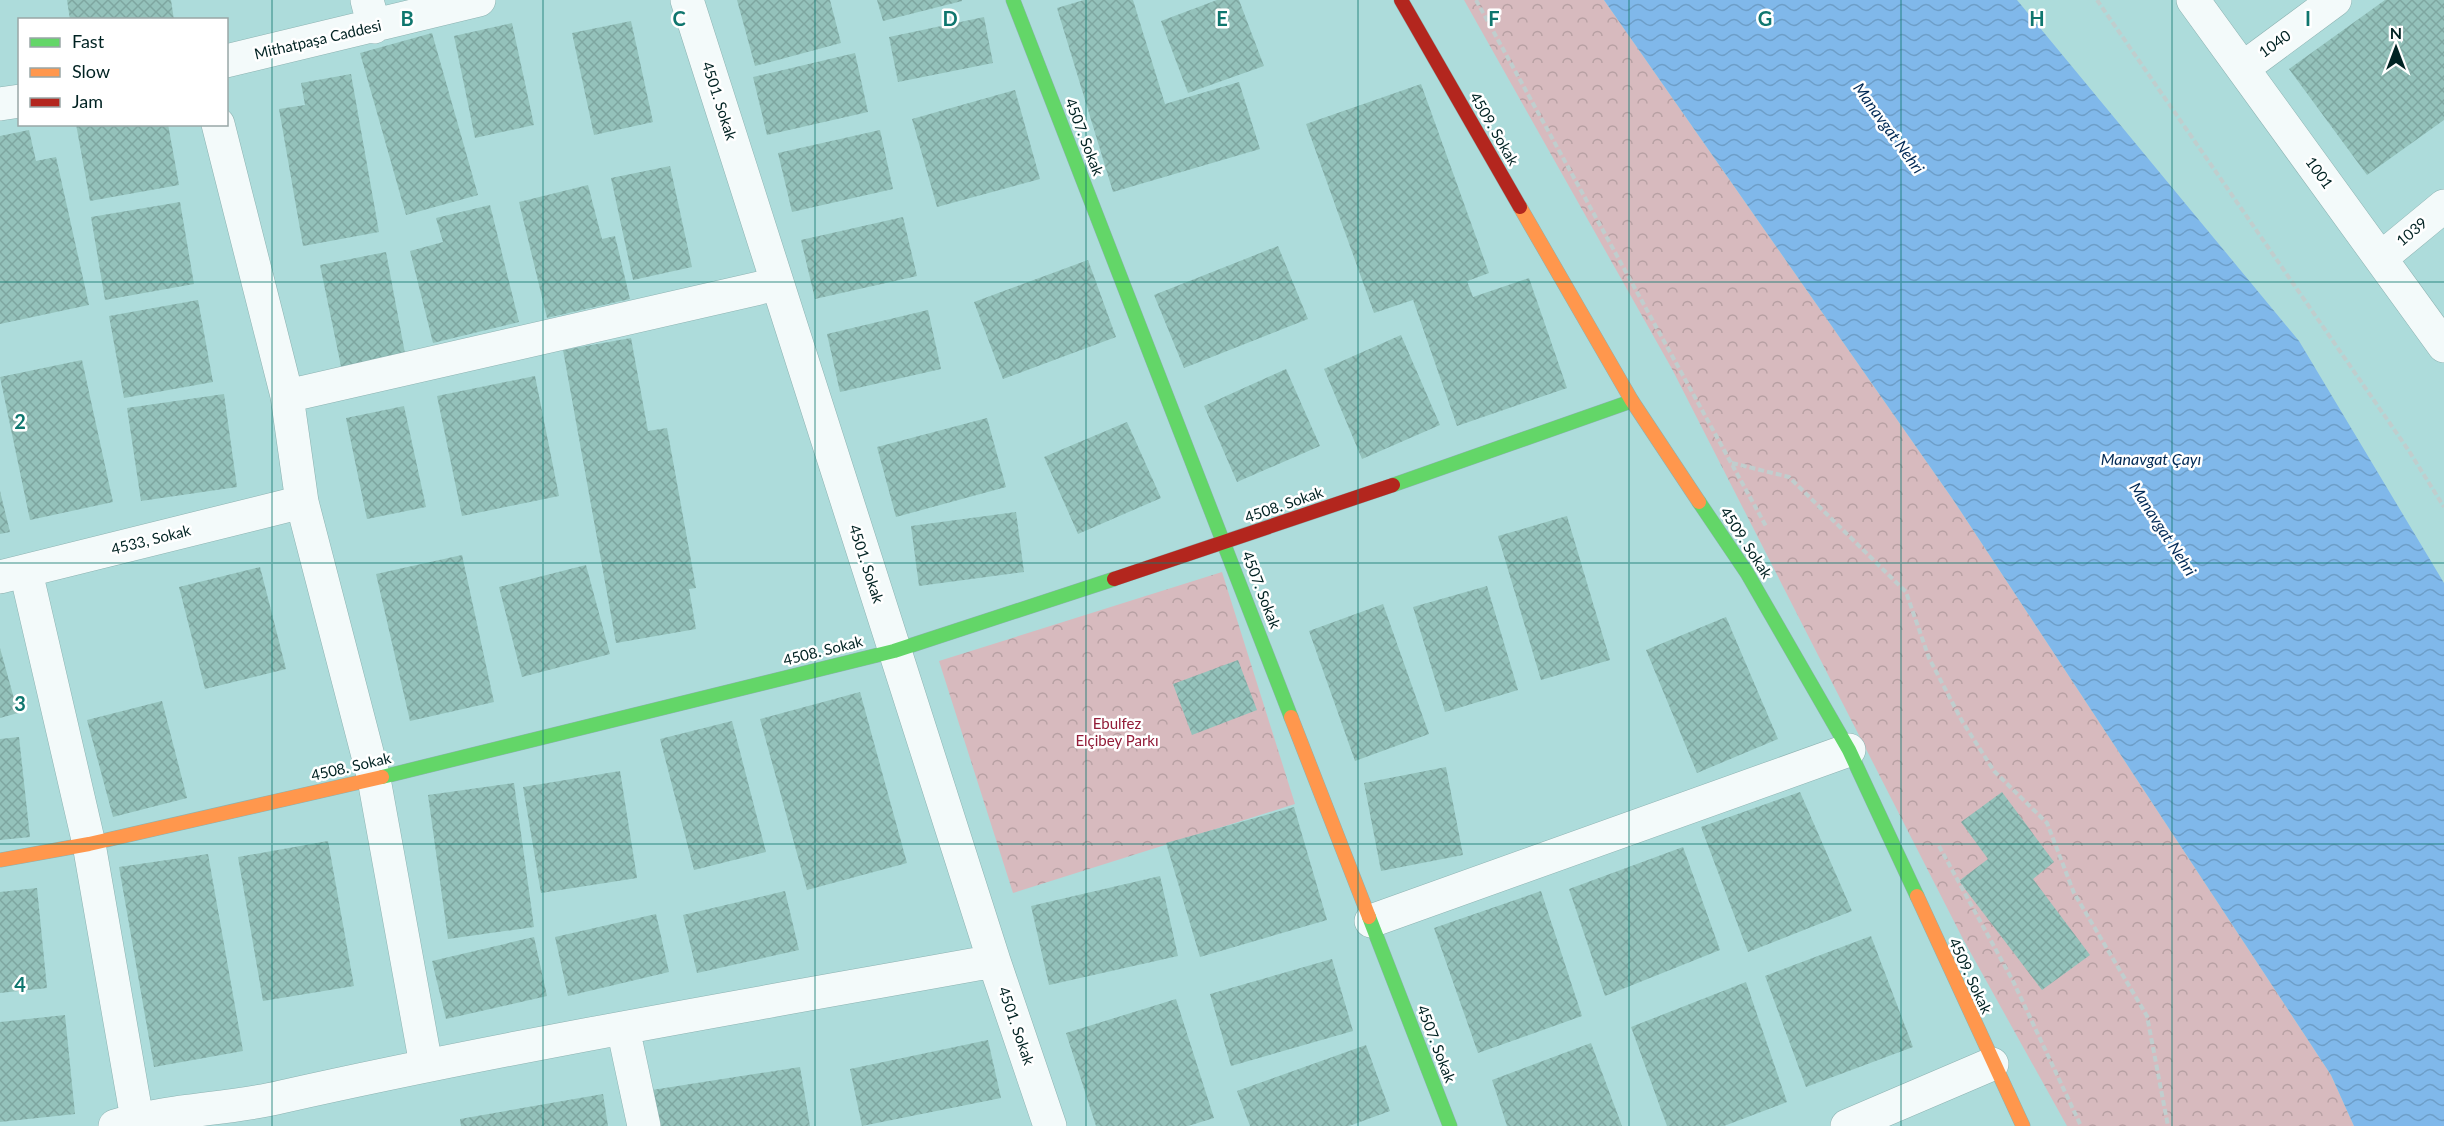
<svg xmlns="http://www.w3.org/2000/svg" width="2444" height="1126" viewBox="0 0 2444 1126" font-family="Lato,sans-serif">
<defs>
<pattern id="forest-crowns" width="20" height="18" patternUnits="userSpaceOnUse" patternTransform="scale(1.5)"><rect width="20" height="18" fill="#d7babe"/><path d="M2 6a3 3 0 1 1 6 0M12 15a3 3 0 1 1 6 0" fill="none" stroke="#b7a0a3"/></pattern>
<pattern id="water-waves" width="16" height="10" patternUnits="userSpaceOnUse" patternTransform="scale(1.5)"><rect width="16" height="10" fill="#80b8ea"/><path d="M0 5q4-4 8 0t8 0" fill="none" stroke="#6d9ec8"/></pattern>
<pattern id="building-cross-hatch" width="8" height="8" patternUnits="userSpaceOnUse" patternTransform="scale(1.5)"><rect width="8" height="8" fill="#94c2bb"/><path d="M0 0l8 8M0 8l8-8" fill="none" stroke="#7ea6a0"/></pattern>
</defs>
<rect width="100%" height="100%" fill="#addcdb"/>
<!-- forest -->
<path fill="url(#forest-crowns)" d="M 1464,0 L 1604,0 L 1954,501 L 2331,1075 L 2354,1126 L 2067,1126 L 1963,939 L 1672,369 Z
M 1222,572 L 1295,804 L 1013,893 L 939,661 Z"/>
<!-- water -->
<path fill="url(#water-waves)" d="M 1604,0 L 2017,0 L 2299,341 L 2444,583 L 2444,1126 L 2354,1126 L 2331,1075 L 1954,501 Z"/>
<!-- building -->
<path fill="url(#building-cross-hatch)" d="M 67,0 L 171,0 L 174,20 L 70,20 Z
M 737,0 L 830,0 L 841,43 L 755,66 Z
M 877,0 L 962,0 L 962,1 L 883,21 Z
M 1084,0 L 1133,0 L 1165,104 L 1239,82 L 1260,149 L 1113,192 L 1057,8 Z
M 1217,0 L 1239,0 L 1264,66 L 1188,93 L 1161,21 Z
M 2385,0 L 2444,0 L 2444,120 L 2367,175 L 2289,69 Z
M 984,17 L 993,63 L 898,82 L 889,37 Z
M 631,21 L 653,122 L 594,135 L 572,33 Z
M 512,23 L 534,125 L 475,138 L 454,36 Z
M 432,33 L 478,195 L 406,215 L 360,53 Z
M 855,53 L 868,112 L 767,135 L 753,77 Z
M 351,74 L 379,232 L 303,246 L 279,109 L 305,105 L 301,83 Z
M 1421,84 L 1489,273 L 1454,286 L 1467,281 L 1473,297 L 1529,278 L 1567,388 L 1457,426 L 1413,300 L 1374,313 L 1306,124 Z
M 1015,90 L 1040,179 L 937,207 L 912,119 Z
M 76,124 L 168,124 L 179,185 L 90,201 Z
M 29,130 L 36,161 L 56,157 L 89,305 L 0,324 L 0,136 Z
M 880,130 L 893,189 L 792,212 L 778,153 Z
M 670,166 L 692,267 L 633,280 L 611,178 Z
M 588,185 L 602,239 L 615,236 L 630,299 L 547,318 L 519,202 Z
M 180,202 L 194,284 L 105,300 L 91,217 Z
M 490,205 L 519,322 L 433,343 L 410,251 L 443,242 L 436,218 Z
M 903,217 L 917,276 L 815,299 L 801,240 Z
M 1278,246 L 1308,319 L 1184,368 L 1154,295 Z
M 386,252 L 407,364 L 343,376 L 320,265 Z
M 1088,260 L 1116,337 L 1003,379 L 974,302 Z
M 198,300 L 213,382 L 124,398 L 109,316 Z
M 928,310 L 941,369 L 840,392 L 827,334 Z
M 1401,335 L 1440,425 L 1362,459 L 1324,369 Z
M 631,338 L 648,431 L 667,428 L 696,588 L 689,589 L 696,629 L 616,643 L 563,350 Z
M 82,360 L 113,502 L 30,520 L 0,377 Z
M 1286,369 L 1320,446 L 1237,482 L 1204,406 Z
M 535,376 L 559,496 L 462,516 L 437,396 Z
M 224,394 L 237,487 L 141,501 L 127,408 Z
M 404,406 L 426,507 L 367,519 L 346,418 Z
M 987,418 L 1006,487 L 896,517 L 877,447 Z
M 1127,422 L 1161,498 L 1078,534 L 1044,457 Z
M 0,491 L 10,532 L 0,534 Z
M 1016,512 L 1024,572 L 919,586 L 911,526 Z
M 1567,516 L 1610,660 L 1541,680 L 1498,536 Z
M 462,555 L 494,702 L 410,721 L 376,574 Z
M 586,565 L 610,654 L 522,677 L 499,587 Z
M 260,567 L 286,669 L 205,689 L 179,587 Z
M 1487,586 L 1518,690 L 1445,712 L 1413,607 Z
M 1383,604 L 1429,734 L 1355,761 L 1309,631 Z
M 1726,617 L 1778,739 L 1697,773 L 1646,650 Z
M 0,648 L 18,713 L 0,718 Z
M 1238,660 L 1257,710 L 1192,735 L 1173,684 Z
M 860,692 L 907,863 L 807,890 L 760,719 Z
M 162,701 L 187,798 L 113,817 L 87,720 Z
M 732,721 L 766,852 L 694,870 L 660,739 Z
M 19,737 L 30,837 L 0,840 L 0,739 Z
M 1446,767 L 1463,855 L 1381,871 L 1364,783 Z
M 620,771 L 637,878 L 541,893 L 523,787 Z
M 514,783 L 534,927 L 448,939 L 428,795 Z
M 1800,792 L 1852,911 L 1748,952 L 1701,827 Z
M 2002,792 L 2054,862 L 2033,879 L 2090,955 L 2042,990 L 1959,881 L 1988,859 L 1961,822 Z
M 1294,807 L 1327,920 L 1200,957 L 1166,843 Z
M 328,841 L 354,986 L 263,1001 L 238,857 Z
M 1683,847 L 1720,950 L 1605,996 L 1569,889 Z
M 208,854 L 243,1051 L 154,1067 L 119,867 Z
M 1160,876 L 1178,956 L 1049,985 L 1031,906 Z
M 37,888 L 47,988 L 0,993 L 0,892 Z
M 785,891 L 799,950 L 697,973 L 683,915 Z
M 1541,891 L 1582,1016 L 1478,1053 L 1434,928 Z
M 656,914 L 669,972 L 568,996 L 555,937 Z
M 1871,936 L 1913,1047 L 1806,1087 L 1765,976 Z
M 534,937 L 547,996 L 446,1019 L 432,961 Z
M 1332,959 L 1353,1031 L 1231,1066 L 1210,994 Z
M 1746,982 L 1787,1102 L 1724,1126 L 1667,1126 L 1631,1027 Z
M 1176,999 L 1214,1118 L 1188,1126 L 1096,1126 L 1066,1033 Z
M 65,1015 L 75,1114 L 0,1122 L 0,1022 Z
M 988,1040 L 1001,1098 L 862,1126 L 850,1069 Z
M 1591,1043 L 1622,1126 L 1507,1126 L 1492,1080 Z
M 1366,1045 L 1390,1111 L 1349,1126 L 1250,1126 L 1237,1091 Z
M 800,1067 L 810,1126 L 658,1126 L 652,1090 Z
M 603,1094 L 608,1126 L 461,1126 L 460,1119 Z"/>
<g fill="none" stroke-linecap="round" stroke-linejoin="round">
<!-- street casing -->
<g stroke="#8cb2b1" stroke-width="34">
<path id="street" d="M 367,0 L 374,27
M 687,0 L 994,961 L 1050,1126
M 2193,0 L 2444,346
M 226,61 L 479,0
M 2243,68 L 2335,0
M 0,104 L 20,101
M 218,124 L 287,396 L 302,502 L 374,779 L 426,1065
M 2381,258 L 2444,206
M 287,396 L 777,284
M 26,572 L 89,844 L 137,1119
M 0,577 L 302,502
M 1371,921 L 1849,750
M 623,1028 L 644,1126
M 115,1126 C 169,1109 226,1110 281,1097 C 517,1044 756,1004 994,961
M 1847,1126 L 1992,1064"/>
</g>
<!-- fast casing -->
<g stroke="#8cb2b1" stroke-width="15">
<path id="fast" d="M 1013,0 L 1291,717
M 1393,485 L 1632,401
M 1699,502 L 1747,573 L 1849,750 L 1917,896
M 382,777 L 894,651 L 1114,579
M 1369,917 L 1450,1126"/>
</g>
<!-- slow casing -->
<g stroke="#8cb2b1" stroke-width="15">
<path id="slow" d="M 1520,207 L 1632,401 L 1699,502
M 1291,717 L 1369,917
M 0,860 L 89,844 L 382,777
M 1917,896 L 2023,1126"/>
</g>
<!-- jam casing -->
<g stroke="#8cb2b1" stroke-width="15">
<path id="jam" d="M 1401,0 L 1520,207
M 1114,579 L 1393,485"/>
</g>
<!-- path -->
<path stroke="#c0cece" stroke-width="4" stroke-dasharray="6 3" stroke-linecap="butt" d="M 1476,0 L 1767,528
M 2097,0 L 2409,451 L 2444,507
M 1732,463 L 1789,477 L 1906,592 L 1929,658 L 1962,721 L 1994,771 L 2047,823 L 2074,893 L 2147,1016 L 2168,1126
M 1939,846 L 2013,981 L 2081,1126"/>
<!-- street -->
<use href="#street" stroke="#f3fafa" stroke-width="33"/>
<!-- fast -->
<use href="#fast" stroke="#63d668" stroke-width="14"/>
<!-- slow -->
<use href="#slow" stroke="#ff974d" stroke-width="14"/>
<!-- jam -->
<use href="#jam" stroke="#b3261e" stroke-width="14"/>
</g>
<!-- grid -->
<path fill="none" stroke="#0f766e" stroke-width="1.5" stroke-opacity="0.55" d="M 272,0 L 272,1126M 543,0 L 543,1126M 815,0 L 815,1126M 1086,0 L 1086,1126M 1358,0 L 1358,1126M 1629,0 L 1629,1126M 1901,0 L 1901,1126M 2172,0 L 2172,1126M 0,282 L 2444,282M 0,563 L 2444,563M 0,844 L 2444,844"/>
<g text-anchor="middle" stroke-width="5" stroke-linejoin="round" paint-order="stroke">
<!-- street labels -->
<g font-size="15" fill="#022" stroke="#fff">
<text transform="translate(318 40) rotate(-13)" y="5">Mithatpaşa Caddesi</text>
<text transform="translate(2275 44) rotate(-36)" y="5">1040</text>
<text transform="translate(719 101) rotate(72)" y="5">4501. Sokak</text>
<text transform="translate(1494 129) rotate(60)" y="5">4509. Sokak</text>
<text transform="translate(1084 137) rotate(69)" y="5">4507. Sokak</text>
<text transform="translate(2319 173) rotate(54)" y="5">1001</text>
<text transform="translate(2412 232) rotate(-40)" y="5">1039</text>
<text transform="translate(1284 505) rotate(-19)" y="5">4508. Sokak</text>
<text transform="translate(151 540) rotate(-14)" y="5">4533, Sokak</text>
<text transform="translate(1746 543) rotate(57)" y="5">4509. Sokak</text>
<text transform="translate(866 564) rotate(72)" y="5">4501. Sokak</text>
<text transform="translate(1261 590) rotate(69)" y="5">4507. Sokak</text>
<text transform="translate(823 651) rotate(-14)" y="5">4508. Sokak</text>
<text transform="translate(351 767) rotate(-13)" y="5">4508. Sokak</text>
<text transform="translate(1970 976) rotate(65)" y="5">4509. Sokak</text>
<text transform="translate(1016 1026) rotate(71)" y="5">4501. Sokak</text>
<text transform="translate(1436 1044) rotate(69)" y="5">4507. Sokak</text>
</g>
<!-- park labels -->
<g font-size="15" fill="#921c38" stroke="#fff">
<text x="1117" y="729">Ebulfez<tspan x="1117" dy="17">Elçibey Parkı</tspan></text>
</g>
<!-- water labels -->
<g font-size="16" font-style="italic" fill="#002955" stroke="#fff">
<text transform="translate(1889 128) rotate(54)" y="6">Manavgat Nehri</text>
<text x="2151" y="465">Manavgat Çayı</text>
<text transform="translate(2163 529) rotate(57)" y="6">Manavgat Nehri</text>
</g>
</g>
<g font-size="20" text-anchor="middle" font-weight="bold" fill="#0f766e" stroke="#fff" stroke-width="5" stroke-linejoin="round" paint-order="stroke">
<text x="407" y="26">B</text>
<text x="679" y="26">C</text>
<text x="950" y="26">D</text>
<text x="1222" y="26">E</text>
<text x="1494" y="26">F</text>
<text x="1765" y="26">G</text>
<text x="2037" y="26">H</text>
<text x="2308" y="26">I</text>
<text x="20" y="429">2</text>
<text x="20" y="711">3</text>
<text x="20" y="992">4</text>
</g>
<!-- legend -->
<rect x="18" y="18" width="210" height="108" fill="#ffffff" stroke="#99a7a7" stroke-width="1.5"/>
<rect x="30" y="38" width="30" height="9" fill="#63d668" stroke="#99a7a7" stroke-width="1.5"/>
<text x="72" y="48" font-size="18" fill="#002222">Fast</text>
<rect x="30" y="68" width="30" height="9" fill="#ff974d" stroke="#99a7a7" stroke-width="1.5"/>
<text x="72" y="78" font-size="18" fill="#002222">Slow</text>
<rect x="30" y="98" width="30" height="9" fill="#b3261e" stroke="#99a7a7" stroke-width="1.5"/>
<text x="72" y="108" font-size="18" fill="#002222">Jam</text>
<!-- north arrow -->
<g transform="translate(2396 48)" stroke="#ffffff" stroke-width="4.5" paint-order="stroke">
<path d="M0-4.5L10 22L0 15L-10 22Z" fill="#002222"/>
<text y="-9" font-size="16" font-weight="bold" text-anchor="middle" fill="#002222">N</text>
</g>
</svg>
